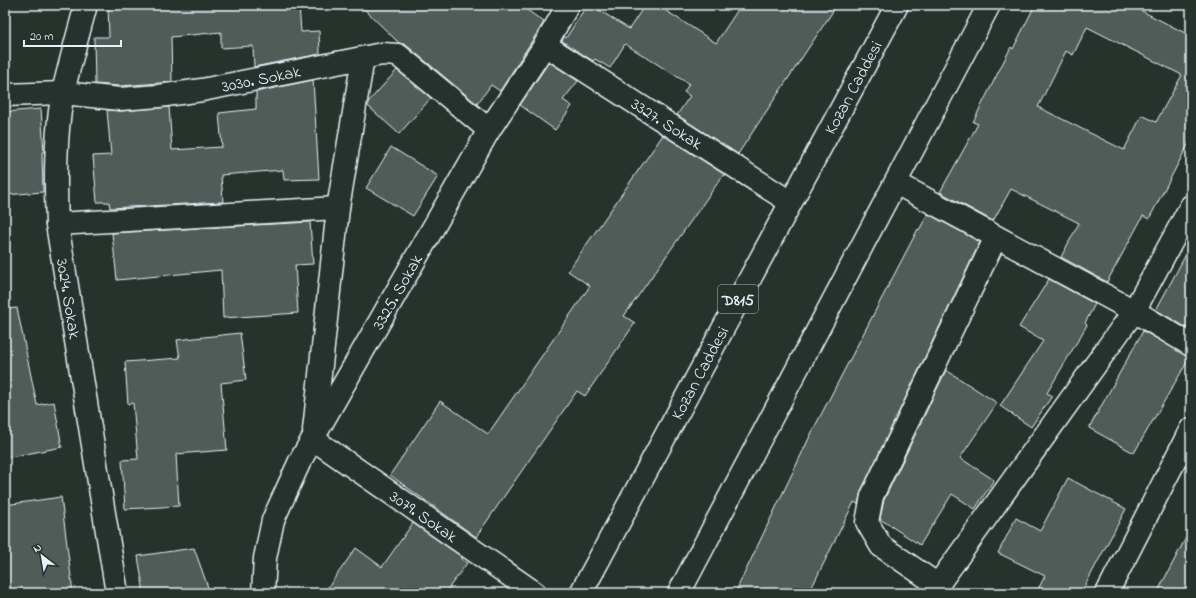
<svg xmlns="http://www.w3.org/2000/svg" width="1196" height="598" viewBox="0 0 1196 598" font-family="'Indie Flower',sans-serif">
<rect width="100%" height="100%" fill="#26332d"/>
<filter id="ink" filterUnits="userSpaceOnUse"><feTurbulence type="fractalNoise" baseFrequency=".025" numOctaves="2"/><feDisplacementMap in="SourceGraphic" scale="8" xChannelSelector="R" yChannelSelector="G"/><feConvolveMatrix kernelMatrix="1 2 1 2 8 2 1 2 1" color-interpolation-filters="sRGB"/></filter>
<g filter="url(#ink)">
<!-- building -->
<path fill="#505c59" stroke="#e8f1f8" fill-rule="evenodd" d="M 108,5 L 299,5 L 301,32 L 319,31 L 320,54 L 254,67 L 253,46 L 221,48 L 221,32 L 171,37 L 172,82 L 120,86 L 95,84 L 94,37 L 109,37 Z
M 360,5 L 520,5 L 544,22 L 500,91 L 491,85 L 477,104 L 406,45 L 399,43 Z
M 587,5 L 591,5 L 629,29 L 645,5 L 657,5 L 716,43 L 741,5 L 837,5 L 738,154 L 677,115 L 690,96 L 684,92 L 689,84 L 625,44 L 610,68 L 595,59 L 593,61 L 562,41 L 564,36 L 566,38 Z
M 1035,5 L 1130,5 L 1191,36 L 1191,139 L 1149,219 L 1143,216 L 1107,282 L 1061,257 L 1079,223 L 1011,189 L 993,221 L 940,192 L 978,124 L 973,122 L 1011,47 L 1013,49 ZM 1087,27 L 1182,75 L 1156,122 L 1142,115 L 1124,150 L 1038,107 L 1066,51 L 1073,55 Z
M 549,62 L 578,81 L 563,100 L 572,106 L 555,130 L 520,105 Z
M 397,70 L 431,98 L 399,134 L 368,106 L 368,102 Z
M 313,80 L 319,179 L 284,180 L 283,170 L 221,175 L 223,202 L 110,208 L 109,202 L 97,202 L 93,156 L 111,155 L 107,110 L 121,111 L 169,107 L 172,150 L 222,147 L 219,113 L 256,109 L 256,92 Z
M 41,109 L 44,152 L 42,152 L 43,192 L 5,195 L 5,112 Z
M 663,135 L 724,174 L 624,316 L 635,323 L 585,396 L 577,391 L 476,537 L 390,475 L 440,401 L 488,434 L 590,286 L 568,271 Z
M 391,147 L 438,176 L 413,216 L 366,188 Z
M 928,214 L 980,242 L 861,491 L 858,504 L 854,502 L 809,593 L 735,593 L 812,432 L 918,229 L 919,230 Z
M 310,222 L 313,264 L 295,265 L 298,313 L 223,318 L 221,270 L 117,280 L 112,233 Z
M 1191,245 L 1191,330 L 1156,310 Z
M 1049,279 L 1095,304 L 1085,323 L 1087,325 L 1047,393 L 1052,396 L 1031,427 L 1000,406 L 1043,341 L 1019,327 Z
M 17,308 L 37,405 L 54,402 L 62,447 L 5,458 L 5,309 Z
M 1143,331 L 1190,357 L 1134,453 L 1089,428 Z
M 240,333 L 246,380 L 221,383 L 227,450 L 176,454 L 179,506 L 125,509 L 122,460 L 138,459 L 133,403 L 128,404 L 125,362 L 180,358 L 177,340 Z
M 946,370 L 997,403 L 960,458 L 994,480 L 975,509 L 952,494 L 920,545 L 880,519 L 884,500 Z
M 1068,478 L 1126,509 L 1081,593 L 1036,593 L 1045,576 L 998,553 L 1016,518 L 1040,531 Z
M 61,497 L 73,593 L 5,593 L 5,505 Z
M 413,523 L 462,557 L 461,559 L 467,563 L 445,593 L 324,593 L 356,548 L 382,567 Z
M 1191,528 L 1191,593 L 1157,593 Z
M 194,548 L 210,593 L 144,593 L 138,556 Z"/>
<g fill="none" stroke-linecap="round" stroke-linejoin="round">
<!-- minor casing -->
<g stroke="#e8f1f8" stroke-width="25">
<g id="minor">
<path id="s1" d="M 86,5 C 78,34 70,63 63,92 C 55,134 55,181 57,224 L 117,593"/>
<path id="s2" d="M 545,45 L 790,202"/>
<path id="s3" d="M 5,95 L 63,93 L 120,99 L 159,96 L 202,90 L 382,54 L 398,55 L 489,130"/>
<path d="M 896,183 L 1134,311 L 1191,345"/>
<path d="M 57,224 L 338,208"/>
<path d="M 314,430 L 338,208 L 363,58"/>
<path id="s4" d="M 313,439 L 535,593"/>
<path d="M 938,585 L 881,546 L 867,522 L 872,496 L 996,237"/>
<path id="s5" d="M 263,593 L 265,558 L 273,520 L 300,461 L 489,130 L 545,45 L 568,5"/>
<path d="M 932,593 L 1134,311 L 1191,206"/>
<path d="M 1107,593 L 1191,429"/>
</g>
</g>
<!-- highway casing -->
<g stroke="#e8f1f8" stroke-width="25">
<g id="highway">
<path id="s6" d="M 581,593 L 897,5"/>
<path d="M 679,593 L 989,5"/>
</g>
</g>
<!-- minor -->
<use href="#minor" stroke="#26332d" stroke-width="22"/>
<!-- highway -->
<use href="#highway" stroke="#26332d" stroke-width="22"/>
</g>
</g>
<g text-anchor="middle" stroke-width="3" stroke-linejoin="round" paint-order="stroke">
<!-- shield labels -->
<rect fill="#26332d" stroke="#aeb8bb" stroke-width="1" x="718" y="285" width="40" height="28" rx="3"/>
<g font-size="16" font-weight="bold" fill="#e8f1f8">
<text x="738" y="305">D815</text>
</g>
<!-- street labels -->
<g font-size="17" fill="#e8f1f8" stroke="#26332d">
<text dy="6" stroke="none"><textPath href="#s3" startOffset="258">3030. Sokak</textPath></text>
<text dy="6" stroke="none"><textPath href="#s6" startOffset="574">Kozan Caddesi</textPath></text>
<text dy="6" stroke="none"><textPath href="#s2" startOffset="145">3327. Sokak</textPath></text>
<text dy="6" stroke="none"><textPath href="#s5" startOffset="334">3325. Sokak</textPath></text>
<text dy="6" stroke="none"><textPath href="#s1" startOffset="298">3024. Sokak</textPath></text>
<text dy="6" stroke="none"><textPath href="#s6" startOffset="250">Kozan Caddesi</textPath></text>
<text dy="6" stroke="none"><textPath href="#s4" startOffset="135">3079. Sokak</textPath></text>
</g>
</g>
<!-- margin -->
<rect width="1196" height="598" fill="none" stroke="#26332d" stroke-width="20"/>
<rect x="10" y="10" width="1176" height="578" fill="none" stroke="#e8f1f8" stroke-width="1.5" filter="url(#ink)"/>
<!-- north arrow -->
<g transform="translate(42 556) rotate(329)" stroke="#26332d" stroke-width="3" paint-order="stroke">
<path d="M0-3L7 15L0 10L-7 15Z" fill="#e8f1f8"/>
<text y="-6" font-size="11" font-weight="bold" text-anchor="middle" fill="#e8f1f8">N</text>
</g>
<!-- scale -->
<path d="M24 40v6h97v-6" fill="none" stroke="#e8f1f8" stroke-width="2"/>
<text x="30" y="40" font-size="12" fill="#e8f1f8" stroke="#26332d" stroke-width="3" paint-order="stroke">20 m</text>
</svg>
